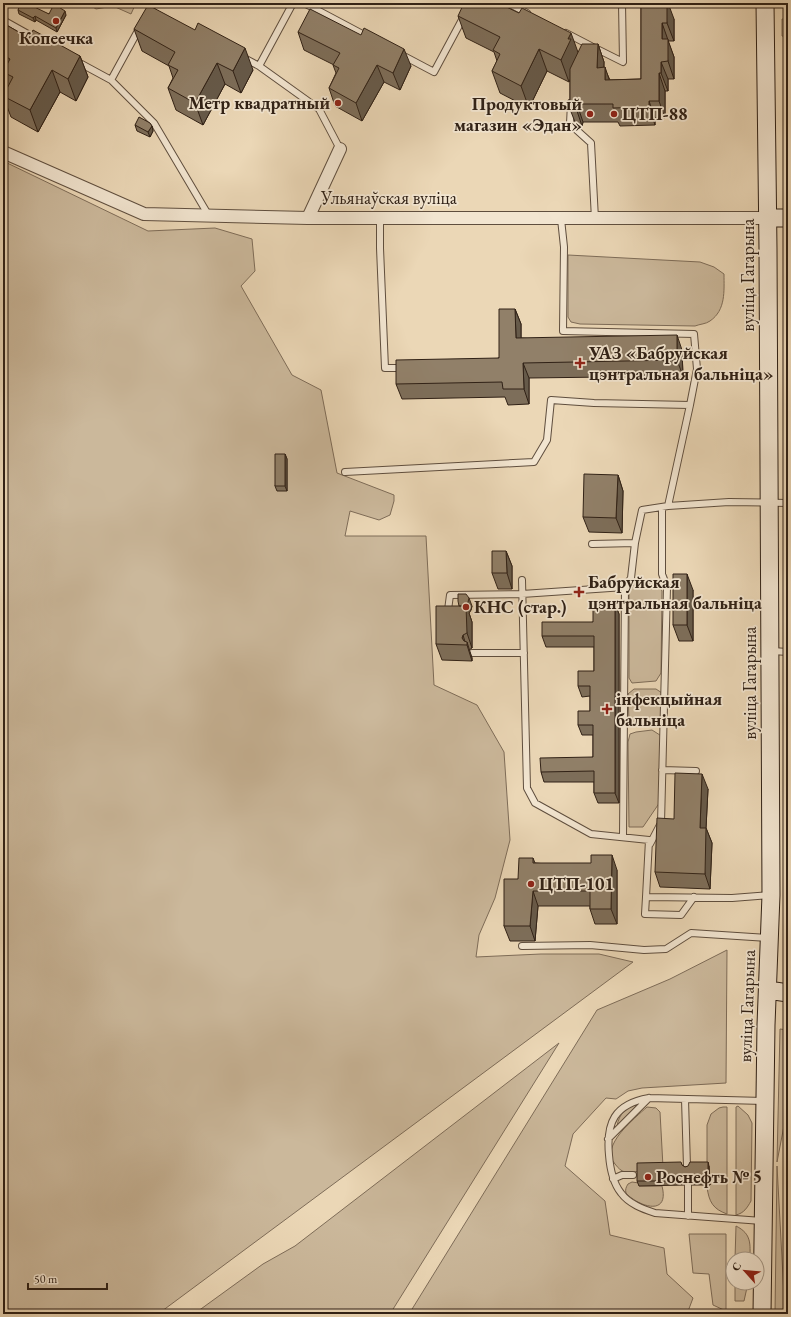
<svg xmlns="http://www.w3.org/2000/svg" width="791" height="1317" viewBox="0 0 791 1317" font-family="'EB Garamond',serif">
<rect width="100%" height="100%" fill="#ebd7b6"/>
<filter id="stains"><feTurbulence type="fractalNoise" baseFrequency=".005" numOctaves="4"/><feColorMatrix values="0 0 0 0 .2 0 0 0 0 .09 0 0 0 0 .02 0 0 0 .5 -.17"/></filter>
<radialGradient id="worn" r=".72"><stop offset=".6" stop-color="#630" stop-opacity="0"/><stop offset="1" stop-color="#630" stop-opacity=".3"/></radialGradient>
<!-- green -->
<path fill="#cbb89b" stroke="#7e6c58" d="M 87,3 L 136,3 L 131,14 L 113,6 L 96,9 Z
M 782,19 L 788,19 L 788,37 L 782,36 Z
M 3,161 L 148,231 L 215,228 L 252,239 L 255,271 L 241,286 L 292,375 L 321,390 L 337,473 L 394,495 L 394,501 L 390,515 L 379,520 L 350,511 L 345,536 L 426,536 L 434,685 L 477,705 L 504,752 L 510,840 L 495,898 L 479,935 L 476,957 L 541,954 L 599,954 L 633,962 L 158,1314 L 3,1314 Z
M 568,255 L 700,262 L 714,267 L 724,274 C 724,291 726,310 710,321 C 706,324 700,324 695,326 L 580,324 L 571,322 L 568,317 Z
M 634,584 C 644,583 657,580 662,591 L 661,673 L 656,681 L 632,683 L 629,678 L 629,593 Z
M 634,689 L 656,689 L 662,693 L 662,717 L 656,725 L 635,726 L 629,722 L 628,694 Z
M 652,730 L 663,737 L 660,802 L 643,827 L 629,827 L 628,742 L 630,734 L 636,732 Z
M 727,950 L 726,1083 L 642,1088 L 628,1091 L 616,1099 L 606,1098 L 573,1134 L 565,1166 L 605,1201 L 610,1235 L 664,1248 L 667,1274 L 693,1298 L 687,1314 L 409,1314 L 597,1010 L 670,979 Z
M 780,1029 L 788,1030 L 788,1105 L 777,1162 Z
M 559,1043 L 390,1314 L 194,1314 L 263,1264 L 295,1246 Z
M 638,1104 L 617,1126 C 619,1114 626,1107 638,1104 Z
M 738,1106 L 748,1115 L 752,1123 L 751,1201 C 747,1208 744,1213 736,1215 L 736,1107 Z
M 647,1107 L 656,1108 L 660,1112 L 663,1167 C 653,1169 634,1173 625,1172 C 621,1171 618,1168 615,1164 C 599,1146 635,1118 647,1107 Z
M 723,1107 L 727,1107 L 727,1214 C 713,1209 709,1202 707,1187 L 707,1125 L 711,1114 L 719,1108 Z
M 777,1166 L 785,1314 L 775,1314 Z
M 632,1182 L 639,1183 L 639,1186 L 662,1186 C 668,1209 652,1210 636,1201 C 633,1199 628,1196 626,1193 C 625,1190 626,1187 628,1184 Z
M 736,1226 C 752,1234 750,1244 750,1259 L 735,1259 Z
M 689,1234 L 726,1234 L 726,1311 L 713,1305 L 709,1274 L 693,1273 Z
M 735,1283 L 748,1283 L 744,1301 L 735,1301 Z"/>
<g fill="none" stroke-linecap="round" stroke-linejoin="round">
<!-- service casing -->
<g stroke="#5f4e3e" stroke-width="8">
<path id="service" d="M 192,3 L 193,3
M 304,3 L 368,37
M 508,3 L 527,13
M 149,12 L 154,3
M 3,20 L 37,39
M 140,27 L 111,80 L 154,123 L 209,216
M 566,33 L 591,46 L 590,49
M 593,47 L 623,62 L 622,3
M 400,54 L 434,72 L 471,3
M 244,58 L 259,66 L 293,3
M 76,61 L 111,80
M 259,66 L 319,109 L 340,149
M 571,103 L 570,124 L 591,143 L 595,219
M 380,218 L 380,248 L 385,368 L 404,368
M 561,219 L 564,247 L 563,331 L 694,334 L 697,369 L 690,405 L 668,506
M 345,472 L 534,462 L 547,440 L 551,400 L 594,403 L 690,405
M 592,544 L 635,543
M 522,580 L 527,788 L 535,803 L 591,834 L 649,840 L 646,897 L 732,898 L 770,895
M 448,610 L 450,595 L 522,594 L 625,587
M 772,651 L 788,652
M 472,653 L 524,653
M 662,770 L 696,771
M 623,837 L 625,587 L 631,578 L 635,543 L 642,510 L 668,506 L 729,502 L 788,503
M 650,844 L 661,823 L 667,587 L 662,574 L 662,507
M 646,897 L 645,914 L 681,915 L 694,897
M 522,946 L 590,945 L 644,950 L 666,949 L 691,933 L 767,938
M 685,1099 L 687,1167
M 608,1139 L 649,1098
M 613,1179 L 622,1175 L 633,1175
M 688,1185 L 688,1216
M 762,1221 L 655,1213 C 643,1209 629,1204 621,1193 C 613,1183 610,1168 609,1155 C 606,1123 614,1104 649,1098 L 764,1101"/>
</g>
<!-- minor casing -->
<g stroke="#5f4e3e" stroke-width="14">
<path id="minor" d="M 3,152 L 144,214 L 308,218 L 768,218
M 308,218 L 340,149"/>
</g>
<!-- secondary casing -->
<g stroke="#302116" stroke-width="19">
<path id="secondary" d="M 768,218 L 788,218
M 768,990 L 788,993
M 762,1314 L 766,1025 L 771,895 L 768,249 L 765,3"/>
</g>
<!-- service -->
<use href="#service" stroke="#f2e5d0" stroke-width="6"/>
<!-- minor -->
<use href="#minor" stroke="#f2e5d0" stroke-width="12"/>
<!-- secondary -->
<use href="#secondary" stroke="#f2e5d0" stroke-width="17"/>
</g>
<!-- wall -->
<path fill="#7d6e5a" stroke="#302116" d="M 329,3 L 337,3 L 335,6 Z
M 641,3 L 674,19 L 674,41 L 668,41 L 674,57 L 674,79 L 668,79 L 668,91 L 665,91 L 665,118 L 655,118 L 655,125 L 620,126 L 618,122 L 583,122 L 582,126 L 578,126 L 575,122 L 568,104 L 570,100 L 570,80 L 569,82 L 547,71 L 529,108 L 500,93 L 492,71 L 497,61 L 494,52 L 466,38 L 458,16 L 578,52 L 598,44 L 604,62 L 604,67 L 610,80 L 641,79 Z
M 18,6 L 49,14 L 66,15 L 57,32 L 36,20 L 35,22 L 19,14 L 18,10 L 19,9 Z
M 3,23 L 29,38 L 80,56 L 88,77 L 76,101 L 60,92 L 38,132 L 11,117 L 3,96 L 3,95 L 8,86 L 3,73 Z
M 134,29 L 253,70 L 241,93 L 225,84 L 203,125 L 176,110 L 168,88 L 173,78 L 169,66 L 142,51 Z
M 298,32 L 411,66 L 400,90 L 384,82 L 362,121 L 335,106 L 329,88 L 336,73 L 333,65 L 334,65 L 304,50 Z
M 135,125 L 152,126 L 153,131 L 150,137 L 137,131 Z
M 515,309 L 521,324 L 521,338 L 682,350 L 683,376 L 529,378 L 529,404 L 508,405 L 505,397 L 402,399 L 396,384 L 499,358 Z
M 285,454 L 287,459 L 287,491 L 277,491 L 275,486 Z
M 618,475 L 623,491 L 622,533 L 589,532 L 583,517 Z
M 506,551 L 512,566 L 512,589 L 498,589 L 492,573 Z
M 693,590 L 693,641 L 679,641 L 673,625 Z
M 615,604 L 619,614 L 619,803 L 598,803 L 594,793 L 594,782 L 544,782 L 541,772 L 593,757 L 593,735 L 582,735 L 578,725 L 590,711 L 590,696 L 582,697 L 578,686 L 594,671 L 594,647 L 546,647 L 542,636 L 593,622 Z
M 459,606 L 472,606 L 471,610 L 469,613 L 472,622 L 472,648 L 469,650 L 472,658 L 472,661 L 442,660 L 436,644 Z
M 708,789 L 706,828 L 712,843 L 710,889 L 660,887 L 655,872 Z
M 533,858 L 535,863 L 617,870 L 617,924 L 595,924 L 590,909 L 590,906 L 538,906 L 535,941 L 510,941 L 504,926 L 518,879 Z
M 682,1165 L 685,1167 L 709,1166 L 710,1185 L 692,1185 L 691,1181 L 688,1181 L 684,1182 L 684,1185 L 639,1186 L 637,1181 Z"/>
<!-- shaded-wall -->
<path fill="#665a4a" stroke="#302116" d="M 662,3 L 668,3 L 674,19 L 674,41 L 667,23 Z
M 65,11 L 66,15 L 57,32 L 56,28 Z
M 35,16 L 36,20 L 35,22 L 33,18 Z
M 662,23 L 674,57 L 674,79 L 668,61 L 662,39 Z
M 571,33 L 579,55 L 579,61 L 569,82 L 561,60 L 568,39 Z
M 598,44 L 604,62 L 603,85 L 597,68 Z
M 245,48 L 253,70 L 241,93 L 233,71 Z
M 404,49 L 411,66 L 400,90 L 393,73 Z
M 539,49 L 547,71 L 529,108 L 521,86 Z
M 80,56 L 88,77 L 76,101 L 68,79 Z
M 661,62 L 668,79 L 668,91 L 661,73 Z
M 217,63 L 225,84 L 203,125 L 195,103 Z
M 377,65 L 384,82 L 362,121 L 356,103 Z
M 605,67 L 611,85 L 605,80 Z
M 52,70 L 60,92 L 38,132 L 30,110 Z
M 659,73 L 665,91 L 665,118 L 659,101 Z
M 649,101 L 655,118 L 655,125 L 649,107 Z
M 577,104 L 583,122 L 582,126 L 576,108 Z
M 152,126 L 153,131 L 150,137 L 148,132 Z
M 515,309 L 521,324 L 521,353 L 516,338 Z
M 677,335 L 682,350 L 683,376 L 677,360 Z
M 523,363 L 529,378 L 529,404 L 524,389 Z
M 285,454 L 287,459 L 287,491 L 285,486 Z
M 618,475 L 623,491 L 622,533 L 616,518 Z
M 506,551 L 512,566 L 512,589 L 507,573 Z
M 687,574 L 693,590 L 693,641 L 687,625 Z
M 469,598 L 472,606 L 471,610 L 469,613 L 472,622 L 472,648 L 467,633 L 461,612 Z
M 615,604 L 619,614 L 619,803 L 615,793 Z
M 463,635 L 466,645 L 462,638 Z
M 467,642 L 472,658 L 472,661 L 467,645 Z
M 702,774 L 708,789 L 706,828 L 712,843 L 710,889 L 705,874 L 700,828 Z
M 612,855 L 617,870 L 617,924 L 611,909 Z
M 533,891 L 538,906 L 535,941 L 530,926 Z
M 708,1162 L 709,1166 L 710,1185 L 708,1180 Z
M 683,1178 L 684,1182 L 684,1185 L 682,1181 Z"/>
<!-- building -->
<path fill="#918069" stroke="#302116" d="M 19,3 L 26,3 L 49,14 L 54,4 L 65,11 L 56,28 L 35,16 L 33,18 L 18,10 L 19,7 L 18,6 Z
M 464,3 L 498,3 L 519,13 L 522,8 L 571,33 L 568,39 L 571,39 L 561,60 L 539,49 L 521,86 L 492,71 L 500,54 L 493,50 L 500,37 L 458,16 Z
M 641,3 L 667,3 L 667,23 L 662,23 L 662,39 L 668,39 L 668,61 L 661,62 L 661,73 L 659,73 L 659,101 L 649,101 L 649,107 L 613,108 L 613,104 L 577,104 L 576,108 L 572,108 L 568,104 L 568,100 L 570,100 L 570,69 L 582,44 L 598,44 L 597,68 L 605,67 L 605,80 L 641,79 Z
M 148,5 L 195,30 L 198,23 L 245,48 L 233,71 L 217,63 L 195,103 L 168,88 L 178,70 L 168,65 L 175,52 L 134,29 Z
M 310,9 L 361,35 L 364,28 L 404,49 L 393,73 L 377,65 L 356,103 L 329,88 L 339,68 L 333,65 L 340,53 L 298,32 Z
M 3,23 L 29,38 L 33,30 L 80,56 L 68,79 L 52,70 L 30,110 L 3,96 L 13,77 L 3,72 L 10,59 L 3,55 Z
M 139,117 L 150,123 L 152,126 L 148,132 L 135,125 Z
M 499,309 L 515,309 L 516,338 L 677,335 L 677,360 L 523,363 L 524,389 L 503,389 L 502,382 L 396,384 L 396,360 L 499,358 Z
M 275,454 L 285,454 L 285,486 L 275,486 Z
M 584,474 L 618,475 L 616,518 L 583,517 Z
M 492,551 L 506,551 L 507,573 L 492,573 Z
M 673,574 L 687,574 L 687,625 L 673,625 Z
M 458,594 L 466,594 L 469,598 L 468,602 L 465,606 L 459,606 L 458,601 Z
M 593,604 L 615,604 L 615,793 L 594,793 L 594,771 L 541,772 L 540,758 L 593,757 L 593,725 L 578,725 L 578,711 L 590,711 L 590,686 L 578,686 L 578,671 L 594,671 L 594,636 L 542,636 L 542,622 L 593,622 Z
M 436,606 L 466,606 L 467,633 L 463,635 L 462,638 L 464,641 L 467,642 L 467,645 L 436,644 Z
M 675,773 L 702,774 L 700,828 L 706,828 L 705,874 L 655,872 L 657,818 L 674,819 Z
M 591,855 L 612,855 L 611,909 L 590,909 L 590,891 L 533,891 L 530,926 L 504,926 L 504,879 L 518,879 L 519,858 L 533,858 L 533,863 L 591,863 Z
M 681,1162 L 682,1165 L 685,1167 L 688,1166 L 690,1162 L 708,1162 L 708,1180 L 691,1180 L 689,1177 L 686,1176 L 683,1178 L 682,1181 L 637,1181 L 637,1163 Z"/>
<!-- markers -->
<g fill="#8f2418" stroke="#f2e5d0" stroke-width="1.5">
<circle cx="56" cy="21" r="4"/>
<circle cx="338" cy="103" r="4"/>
<circle cx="590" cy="114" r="4"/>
<circle cx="614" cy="114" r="4"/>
<path d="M578 357h4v4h4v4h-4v4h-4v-4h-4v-4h4z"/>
<path d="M577 586h4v4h4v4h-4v4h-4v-4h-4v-4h4z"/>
<circle cx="466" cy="607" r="4"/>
<path d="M605 703h4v4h4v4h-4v4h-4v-4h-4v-4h4z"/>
<circle cx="531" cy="884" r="4"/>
<circle cx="648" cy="1177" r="4"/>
</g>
<g text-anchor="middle" stroke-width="3.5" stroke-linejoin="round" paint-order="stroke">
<!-- poi labels -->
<g font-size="18" font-weight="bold" fill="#302116" stroke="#f2e5d0" text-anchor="start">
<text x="56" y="44" text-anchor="middle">Копеечка</text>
<text x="330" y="109" text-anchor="end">Метр квадратный</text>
<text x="582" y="110" text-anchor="end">Продуктовый<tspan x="582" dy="21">магазин «Эдан»</tspan></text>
<text x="622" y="120">ЦТП-88</text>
<text x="589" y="359">УАЗ «Бабруйская<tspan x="589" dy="21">цэнтральная бальніца»</tspan></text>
<text x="588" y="588">Бабруйская<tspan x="588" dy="21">цэнтральная бальніца</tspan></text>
<text x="474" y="613">КНС (стар.)</text>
<text x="616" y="705">інфекцыйная<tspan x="616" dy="21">бальніца</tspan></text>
<text x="539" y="890">ЦТП-101</text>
<text x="656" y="1183">Роснефть № 5</text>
</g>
<!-- street labels -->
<g font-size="18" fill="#302116" stroke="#f2e5d0">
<text x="389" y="204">Ульянаўская вуліца</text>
<text transform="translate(748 275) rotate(-90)" y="6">вуліца Гагарына</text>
<text transform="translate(750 683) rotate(-90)" y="6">вуліца Гагарына</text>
<text transform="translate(747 1006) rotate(-88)" y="6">вуліца Гагарына</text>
</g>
</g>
<!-- margin -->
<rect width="791" height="1317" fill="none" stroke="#ebd7b6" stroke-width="16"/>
<rect x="4" y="4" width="783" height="1309" fill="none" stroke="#302116" stroke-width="2"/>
<rect x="8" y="8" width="775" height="1301" fill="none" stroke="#302116"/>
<!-- north arrow -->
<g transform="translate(745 1271) rotate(297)"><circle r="19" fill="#f2e5d0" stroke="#a49786"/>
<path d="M0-3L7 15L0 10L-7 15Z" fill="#8f2418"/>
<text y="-6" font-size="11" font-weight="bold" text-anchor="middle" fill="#302116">С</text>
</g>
<!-- scale -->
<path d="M28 1283v6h79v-6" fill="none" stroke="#302116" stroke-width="2"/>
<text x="34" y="1283" font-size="12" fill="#302116" stroke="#f2e5d0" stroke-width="3" paint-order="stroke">50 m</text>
<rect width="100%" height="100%" filter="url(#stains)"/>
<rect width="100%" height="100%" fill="url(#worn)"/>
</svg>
